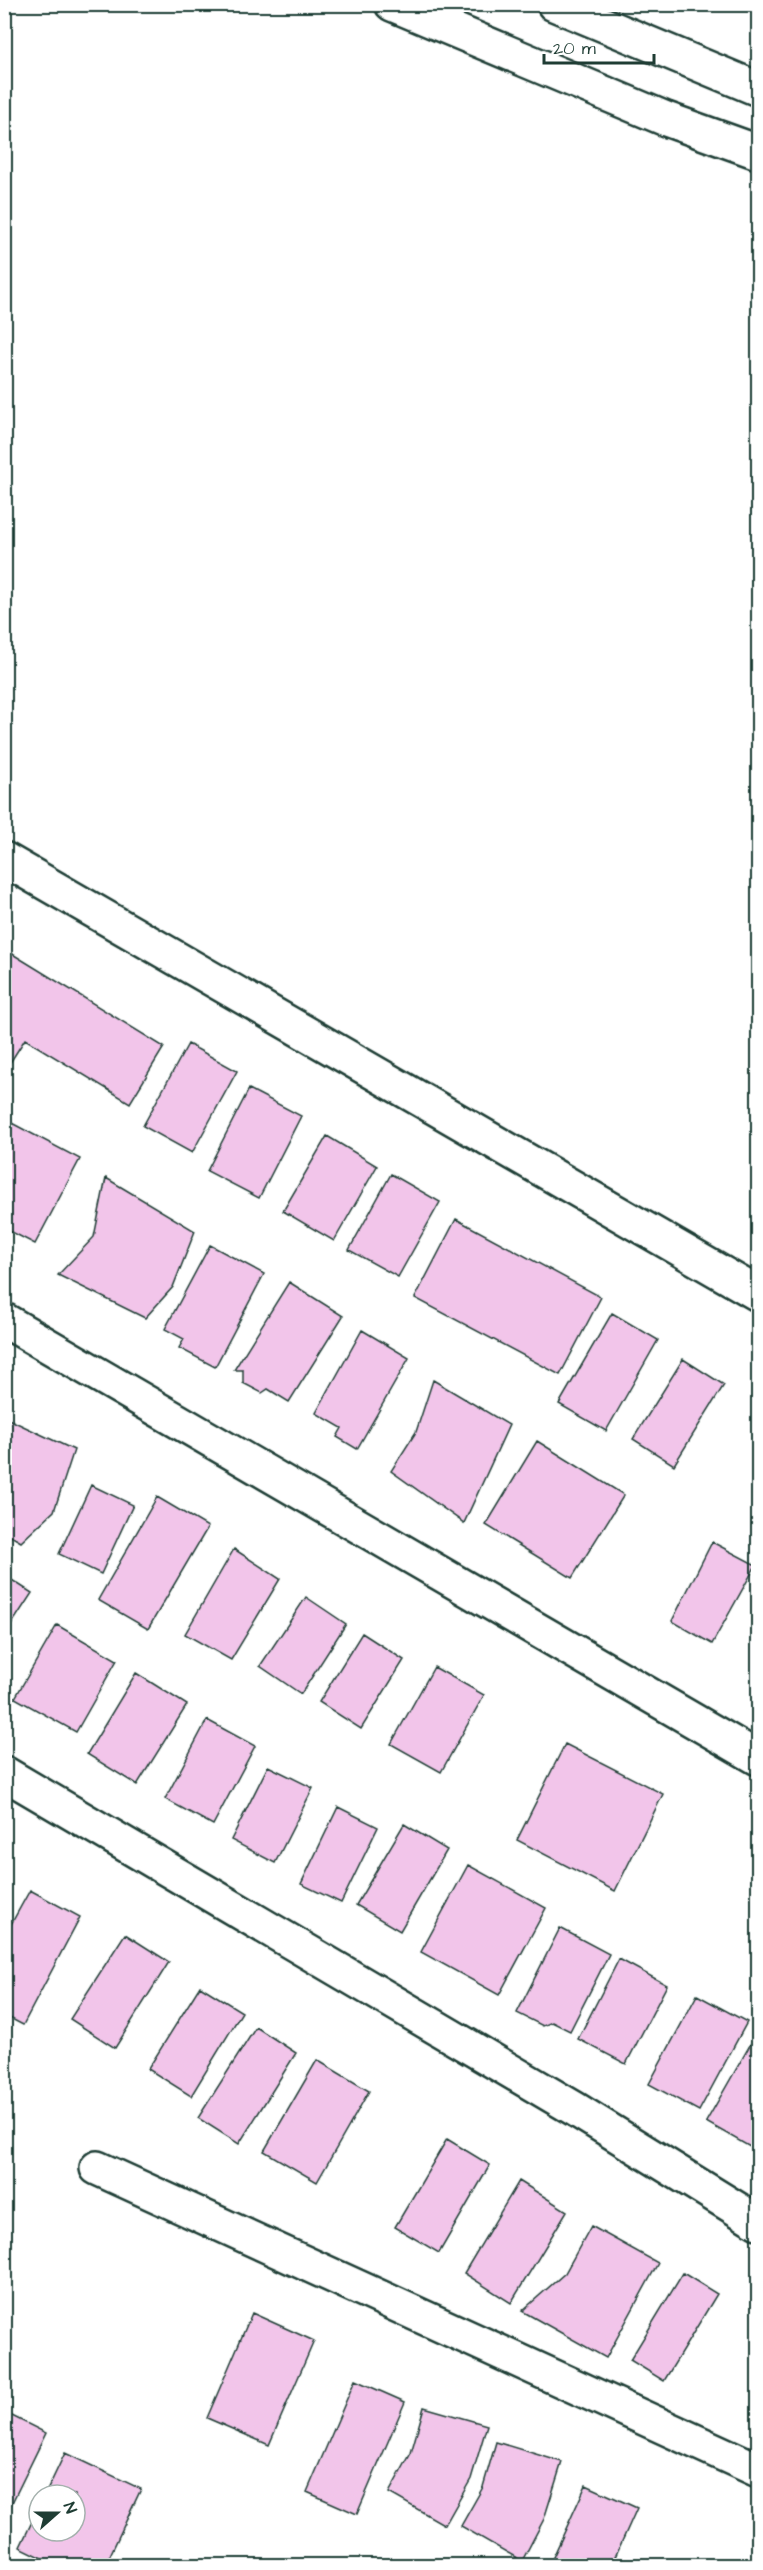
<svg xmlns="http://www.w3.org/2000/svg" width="763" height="2570" viewBox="0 0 763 2570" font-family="'Architects Daughter',sans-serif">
<rect width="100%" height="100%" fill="#fff"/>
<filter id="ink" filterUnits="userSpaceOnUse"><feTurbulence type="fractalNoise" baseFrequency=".0167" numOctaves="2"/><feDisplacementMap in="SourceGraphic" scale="12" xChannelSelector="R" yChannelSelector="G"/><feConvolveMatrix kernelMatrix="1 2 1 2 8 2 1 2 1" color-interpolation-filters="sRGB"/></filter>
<g filter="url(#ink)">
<!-- building -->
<path fill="#f2c5ea" stroke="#1f3d34" stroke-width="1.5" d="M 6,950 L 164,1047 L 130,1103 L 25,1039 L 6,1069 L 4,1067 L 4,953 Z
M 188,1044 L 237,1071 L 192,1153 L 143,1126 Z
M 249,1089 L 301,1116 L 259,1198 L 207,1171 Z
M 4,1119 L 80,1159 L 35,1244 L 4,1228 Z
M 327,1136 L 377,1166 L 334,1241 L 283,1211 Z
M 391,1174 L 440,1202 L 398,1277 L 349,1250 Z
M 106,1178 L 195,1231 L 173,1287 L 145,1318 L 58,1275 L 94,1237 Z
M 456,1219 L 601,1297 L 560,1375 L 415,1298 Z
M 210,1245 L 264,1274 L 215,1367 L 179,1348 L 184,1339 L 165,1329 Z
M 289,1282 L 343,1316 L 289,1402 L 268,1389 L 262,1393 L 243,1383 L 243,1370 L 234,1370 Z
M 612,1313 L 658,1340 L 606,1431 L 559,1404 Z
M 362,1330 L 409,1358 L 357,1449 L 337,1437 L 342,1428 L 316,1413 Z
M 683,1359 L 724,1385 L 674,1465 L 633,1439 Z
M 433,1380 L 509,1425 L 464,1523 L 391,1471 L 416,1432 Z
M 4,1417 L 74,1450 L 54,1511 L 21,1542 L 4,1532 Z
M 537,1441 L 624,1495 L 572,1578 L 486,1525 Z
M 91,1485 L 133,1505 L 101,1574 L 59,1554 Z
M 157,1497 L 208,1527 L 148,1629 L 98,1600 Z
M 712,1542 L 756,1565 L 712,1644 L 672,1621 Z
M 234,1549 L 280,1579 L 231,1660 L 185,1634 Z
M 4,1575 L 32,1593 L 4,1636 Z
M 306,1597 L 346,1624 L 301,1694 L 260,1666 Z
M 57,1625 L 117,1660 L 76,1732 L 15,1698 Z
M 362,1633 L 404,1660 L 361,1729 L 319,1702 Z
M 434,1667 L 484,1695 L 441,1772 L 391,1744 Z
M 136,1673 L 187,1705 L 137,1785 L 87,1754 Z
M 207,1720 L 255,1746 L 213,1825 L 165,1799 Z
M 565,1744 L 663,1794 L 615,1891 L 517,1840 Z
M 268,1766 L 313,1788 L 275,1863 L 231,1840 Z
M 338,1807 L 378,1827 L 341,1903 L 301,1884 Z
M 404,1824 L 447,1850 L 400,1931 L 356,1905 Z
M 468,1865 L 546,1908 L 499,1995 L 421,1952 Z
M 30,1890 L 80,1917 L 23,2025 L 4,2015 L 4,1937 Z
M 560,1928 L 609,1954 L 570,2031 L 552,2022 L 543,2026 L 517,2013 Z
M 125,1934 L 169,1962 L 115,2048 L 70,2019 Z
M 619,1959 L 667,1985 L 626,2064 L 578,2039 Z
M 200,1986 L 242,2012 L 191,2096 L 148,2069 Z
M 697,1995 L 747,2022 L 699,2111 L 649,2084 Z
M 256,2027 L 296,2053 L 239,2144 L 198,2118 Z
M 758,2031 L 758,2149 L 757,2151 L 706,2122 Z
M 317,2060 L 369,2091 L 317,2182 L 264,2151 Z
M 447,2139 L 490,2165 L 439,2253 L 395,2227 Z
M 519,2181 L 567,2211 L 511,2303 L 464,2273 Z
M 591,2226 L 658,2263 L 606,2358 L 522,2311 L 565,2273 Z
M 683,2273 L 717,2294 L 664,2381 L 630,2360 Z
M 252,2313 L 314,2341 L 269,2445 L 207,2418 Z
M 355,2380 L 405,2402 L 357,2514 L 307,2492 Z
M 424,2407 L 487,2425 L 471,2479 L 445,2525 L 389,2493 L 411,2453 Z
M 4,2412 L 46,2433 L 4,2519 Z
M 496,2442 L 562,2462 L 544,2519 L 522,2561 L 461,2526 L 483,2487 Z
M 65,2453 L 141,2489 L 105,2566 L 59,2566 L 20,2547 L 39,2507 L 39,2531 L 75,2531 L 75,2495 L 45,2495 Z
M 586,2485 L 637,2508 L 611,2566 L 549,2566 Z"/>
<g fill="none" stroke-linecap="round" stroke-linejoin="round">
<!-- minor casing -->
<g stroke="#1f3d34" stroke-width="38">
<path id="minor" d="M 4,859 L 758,1294
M 4,1320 L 758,1758
M 4,1773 L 575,2109 L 758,2222
M 97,2168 L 758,2470"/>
</g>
<!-- major casing -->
<g stroke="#1f3d34" stroke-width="38">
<path id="major" d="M 392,4 L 666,119 L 758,152
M 554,4 L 758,89"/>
</g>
<!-- minor -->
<use href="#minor" stroke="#fff" stroke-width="33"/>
<!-- major -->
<use href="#major" stroke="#fff" stroke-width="33"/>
</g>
</g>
<!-- margin -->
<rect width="763" height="2570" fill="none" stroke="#fff" stroke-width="24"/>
<rect x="12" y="12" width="739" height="2546" fill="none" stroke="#1f3d34" stroke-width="2" filter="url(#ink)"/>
<!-- north arrow -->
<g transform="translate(57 2513) rotate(69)"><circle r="28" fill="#ffffff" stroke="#a5b1ae" stroke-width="1.5"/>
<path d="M0-4.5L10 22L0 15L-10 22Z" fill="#1f3d34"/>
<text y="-9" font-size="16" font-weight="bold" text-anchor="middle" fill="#1f3d34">N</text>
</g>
<!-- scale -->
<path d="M544 54v9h110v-9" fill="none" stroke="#1f3d34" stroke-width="3"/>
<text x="553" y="54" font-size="18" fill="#1f3d34" stroke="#ffffff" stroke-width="4.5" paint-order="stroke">20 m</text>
</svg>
